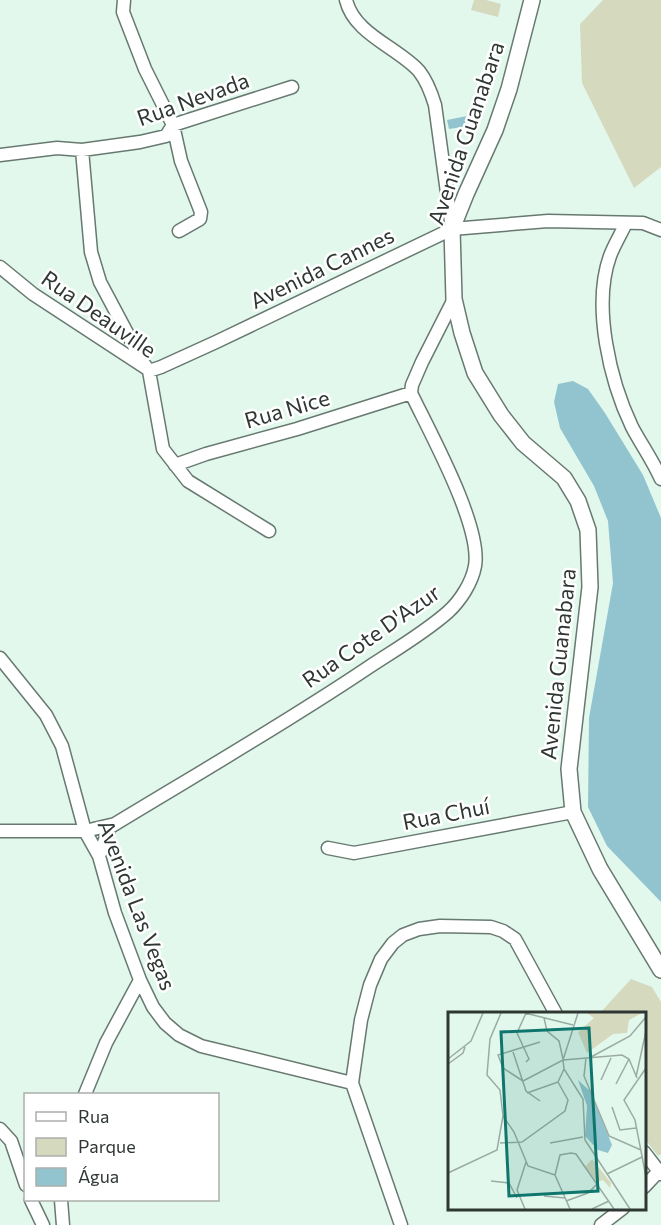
<svg xmlns="http://www.w3.org/2000/svg" width="661" height="1225" viewBox="0 0 661 1225" font-family="Commissioner,sans-serif">
<rect width="100%" height="100%" fill="#e3f8ed"/>
<!-- green -->
<path fill="#d5d9be" d="M 474,0 L 486,0 L 501,4 L 498,17 L 471,10 Z
M 603,0 L 661,0 L 661,167 L 634,188 L 582,83 L 580,24 Z
M 631,979 L 652,987 L 661,1002 L 661,1154 L 658,1156 L 645,1139 L 644,1014 L 600,1013 Z"/>
<!-- water -->
<path fill="#91c4ce" d="M 467,116 L 469,126 L 449,129 L 447,120 Z
M 573,381 L 588,389 L 605,413 L 643,475 L 661,518 L 661,902 L 607,846 L 588,807 L 589,718 L 613,583 L 608,521 L 594,486 L 560,428 L 554,402 L 558,384 Z"/>
<g fill="none" stroke-linecap="round" stroke-linejoin="round">
<!-- minor casing -->
<g stroke="#677970" stroke-width="15">
<path id="minor" d="M 124,0 L 123,12 L 145,69 L 173,125 L 181,161 L 201,212 L 200,219 L 179,231
M 346,0 C 354,34 397,47 419,71 C 427,81 431,92 435,105 L 452,229
M 82,150 L 91,252 L 100,282 L 142,361 L 149,371 L 163,449 L 188,481 L 269,531
M 0,155 L 57,148 L 82,150 L 140,142 L 166,136 L 173,125 L 292,87
M 626,223 C 621,234 614,245 610,256 C 592,306 610,381 632,427 C 641,444 653,461 661,479
M 0,267 L 33,294 L 146,368
M 149,371 L 161,367 L 216,342 L 452,229 L 548,221 L 643,223 L 661,230
M 175,465 L 206,454 L 297,429 L 411,393
M 0,658 L 46,715 L 62,746 L 85,831 L 99,856 L 115,913 L 140,980 L 153,1007 L 165,1023 L 179,1035 L 201,1046 L 352,1083
M 0,831 L 85,831 L 115,824 C 199,773 284,724 366,669 C 393,651 423,634 448,612 C 460,601 472,583 475,566 C 482,526 429,431 411,393 L 412,385 L 422,362 L 454,299
M 328,848 L 354,853 L 573,812
M 99,856 L 110,827 L 115,824
M 85,1094 L 106,1043 L 140,980
M 0,1129 L 11,1141 L 26,1185
M 644,1152 L 661,1174
M 644,1187 L 659,1171
M 31,1200 L 43,1225
M 61,1200 L 63,1225
M 401,1225 L 352,1083 L 361,1020 L 370,985 L 381,959 L 393,943 L 403,935 L 419,929 L 440,926 L 491,927 L 503,931 L 515,939 L 556,1014
M 601,1225 L 623,1208"/>
</g>
<!-- tertiary casing -->
<g stroke="#677970" stroke-width="18">
<path id="tertiary" d="M 532,0 L 509,89 L 495,130 L 466,194 L 452,229 L 454,299 L 462,333 L 475,373 L 501,415 L 523,443 L 564,478 L 578,501 L 588,530 L 590,587 L 569,769 L 573,812 L 600,869 L 661,970"/>
</g>
<!-- minor -->
<use href="#minor" stroke="#fff" stroke-width="12"/>
<!-- tertiary -->
<use href="#tertiary" stroke="#fff" stroke-width="15"/>
</g>
<g text-anchor="middle" stroke-width="5" stroke-linejoin="round" paint-order="stroke">
<!-- street labels -->
<g font-size="22" fill="#2f3733" stroke="#fff">
<text transform="translate(193 99) rotate(-20)" y="8">Rua Nevada</text>
<text transform="translate(466 133) rotate(-71)" y="8">Avenida Guanabara</text>
<text transform="translate(322 268) rotate(-26)" y="8">Avenida Cannes</text>
<text transform="translate(99 314) rotate(35)" y="8">Rua Deauville</text>
<text transform="translate(287 409) rotate(-16)" y="8">Rua Nice</text>
<text transform="translate(371 636) rotate(-35)" y="8">Rua Cote D'Azur</text>
<text transform="translate(558 664) rotate(-84)" y="8">Avenida Guanabara</text>
<text transform="translate(446 814) rotate(-11)" y="8">Rua Chuí</text>
<text transform="translate(137 905) rotate(69)" y="8">Avenida Las Vegas</text>
</g>
</g>
<!-- overview -->
<g transform="translate(448 1012)">
<rect width="198" height="198" fill="#e3f8ed"/>
<path d="M 139,1 L 194,1 L 181,8 L 179,21 L 165,22 L 139,41 L 130,20 L 146,6 ZM 144,147 L 163,171 L 162,176 L 155,168 L 149,170 L 137,155 Z" fill="#d5d9be"/>
<path d="M 130,68 L 142,79 L 164,133 L 160,141 L 150,138 L 137,124 L 139,94 Z" fill="#91c4ce"/>
<path fill="none" stroke="#9baba3" stroke-width="1.5" d="M 53,1 L 42,27 L 39,63 L 52,78 L 55,104 L 66,120 L 80,154 L 107,163M 77,1 L 125,13M 78,1 L 69,21 L 81,47 L 78,50M 130,1 L 115,48 L 116,57 L 135,87 L 137,128 L 182,197M 96,6 L 99,19 L 111,29 L 115,47M 65,40 L 78,79 L 92,89M 143,45 L 182,24 L 198,5M 138,46 L 136,64 L 161,124 L 193,138M 0,47 L 23,29 L 35,1M 0,52 L 15,41 L 17,35M 198,56 L 176,88 L 187,108 L 198,165M 188,65 L 198,19M 153,68 L 163,46M 75,69 L 115,48 L 174,43 L 181,47 L 189,66M 75,69 L 55,56 L 50,43 L 92,30M 168,72 L 181,47M 79,81 L 110,70M 164,95 L 172,118 L 188,116M 52,131 L 74,130 L 117,99 L 120,88 L 110,70 L 116,57M 102,131 L 135,125M 0,161 L 49,138 L 55,104M 159,162 L 194,145M 43,169 L 61,171 L 69,186M 96,184 L 117,186M 118,189 L 140,181 L 149,172M 77,197 L 69,178 L 78,150M 122,197 L 107,163 L 112,143 L 123,141 L 128,142 L 166,197M 144,197 L 161,189"/>
<path fill="#0f766e" fill-opacity="0.15" stroke="#0f766e" stroke-width="3" d="M 141,16 L 150,179 L 61,184 L 53,20 Z"/>
<rect width="198" height="198" fill="none" stroke="#2f3733" stroke-width="3"/>
</g>
<!-- legend -->
<rect x="24" y="1093" width="195" height="108" fill="#ffffff" stroke="#acafad" stroke-width="1.5"/>
<rect x="36" y="1112" width="30" height="9" fill="#ffffff" stroke="#acafad" stroke-width="1.5"/>
<text x="78" y="1123" font-size="18" fill="#2f3733">Rua</text>
<rect x="36" y="1138" width="30" height="18" fill="#d5d9be" stroke="#acafad" stroke-width="1.5"/>
<text x="78" y="1153" font-size="18" fill="#2f3733">Parque</text>
<rect x="36" y="1168" width="30" height="18" fill="#91c4ce" stroke="#acafad" stroke-width="1.5"/>
<text x="78" y="1183" font-size="18" fill="#2f3733">Água</text>
</svg>
